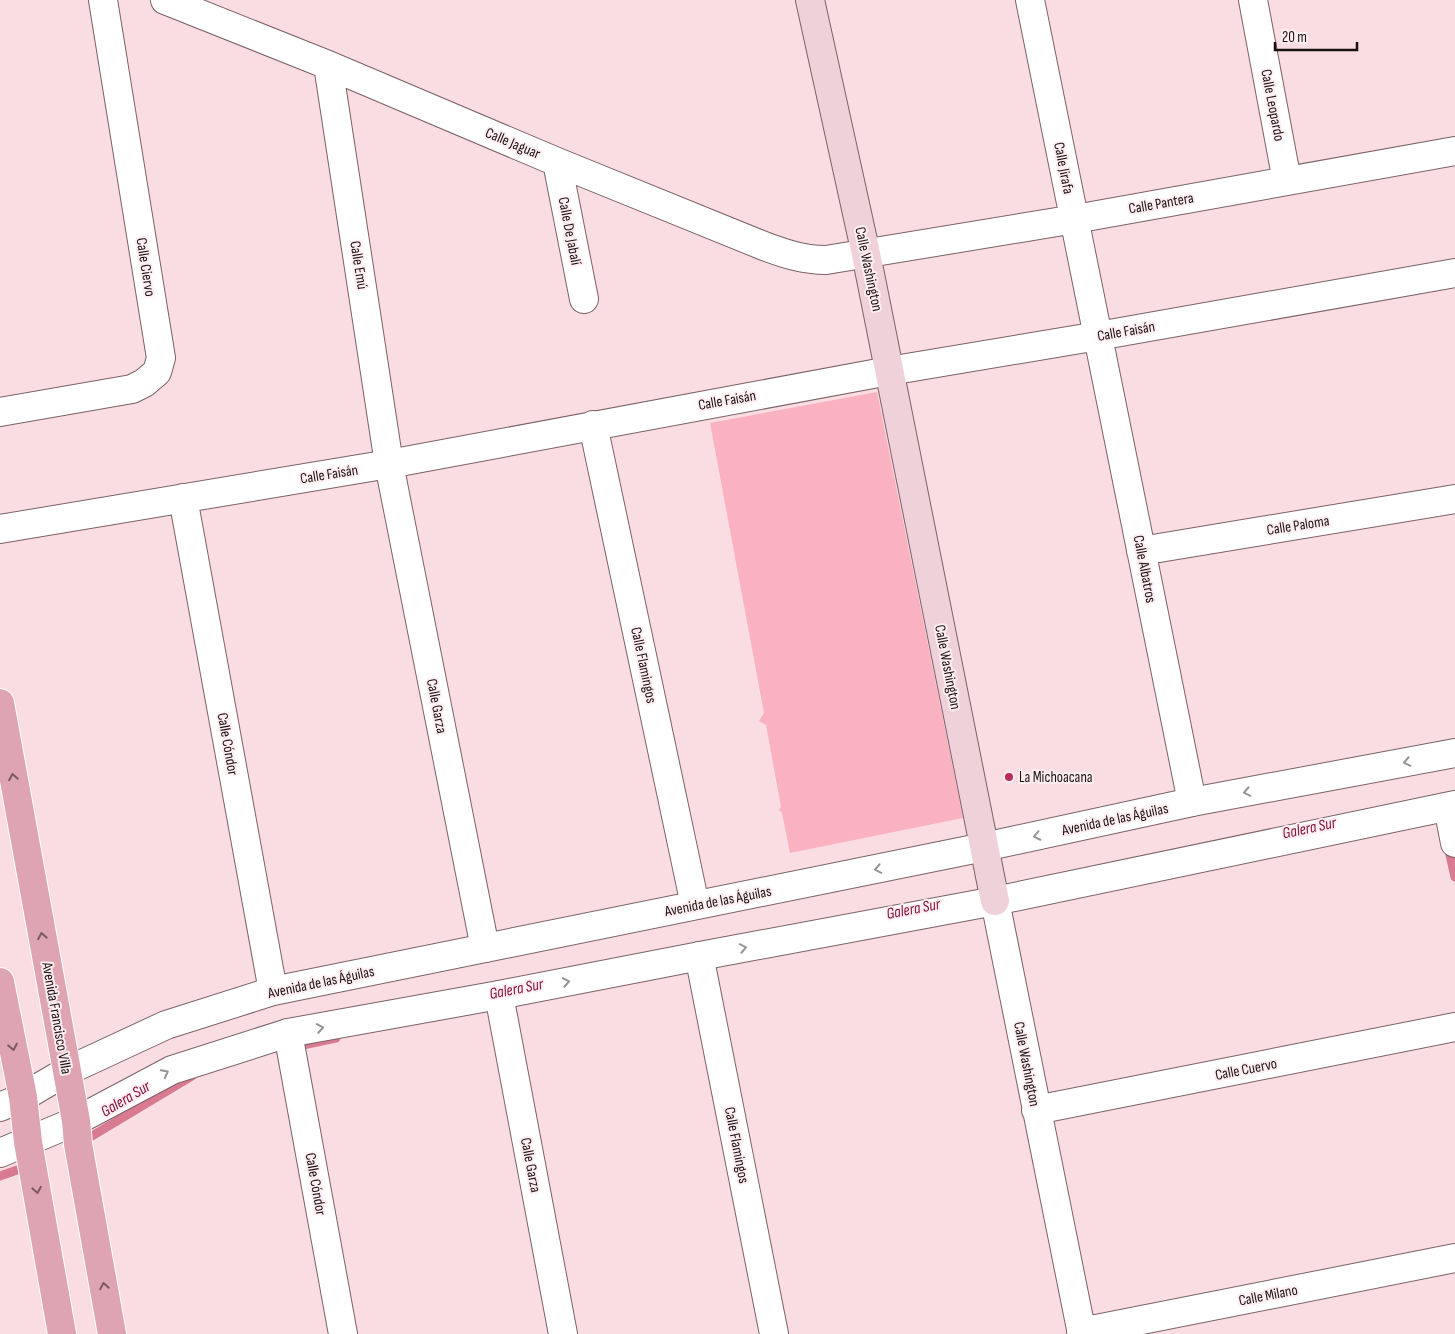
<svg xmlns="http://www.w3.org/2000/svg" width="1455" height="1334" viewBox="0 0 1455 1334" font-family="'Sofia Sans Condensed',sans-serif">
<rect width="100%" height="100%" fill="#f9dde2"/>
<!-- green -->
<path fill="#fab2c0" d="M 877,392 L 963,818 L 790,853 L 782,813 L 779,810 L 781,807 L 766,725 L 759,721 L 764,713 L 710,423 Z"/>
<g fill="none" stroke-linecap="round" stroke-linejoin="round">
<!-- stream -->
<path stroke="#d87b90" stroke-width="9" d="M 1448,846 L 1455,877
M 293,1047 L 336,1038
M 82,1142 L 192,1076
M 0,1176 L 17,1170"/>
<!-- minor casing -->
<g stroke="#7a6266" stroke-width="30">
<path id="minor" d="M 165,0 L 328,65 L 557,162 L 764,246 C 785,254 804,260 826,260 L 1075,219 L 1455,151
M 1030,0 L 1192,802
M 1253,0 L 1287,181
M 328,65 L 389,464 L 485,948
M 557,162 L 584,299
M 0,412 L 132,389 L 144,383 L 157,372 L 161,358 L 103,0
M 593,425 L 695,905
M 183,498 L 273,991
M 0,529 L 389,464 L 889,371 L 1098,336 L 1455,273
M 1141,551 L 1455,499
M 1448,807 L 1455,843
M 995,901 L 1082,1334
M 700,956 L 701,965 L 774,1334
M 499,995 L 563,1334
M 288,1033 L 343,1334
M 1036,1110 L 1455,1027
M 1081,1332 L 1455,1258"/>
</g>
<!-- tertiary casing -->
<g stroke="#7a6266" stroke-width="30">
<path id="tertiary" d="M 0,1107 L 23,1097 L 67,1071 L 166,1025 L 273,991 L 984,847 L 1192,802 L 1455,753
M 0,1153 L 76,1121 L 172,1070 L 288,1033 L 499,995 L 700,956 L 995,901 L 1455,805"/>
</g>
<!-- secondary casing -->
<g stroke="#7a6266" stroke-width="30">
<path id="secondary" d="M 810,0 L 866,254 L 995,901"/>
</g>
<!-- primary casing -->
<g stroke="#fff" stroke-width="30">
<path id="primary" d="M 0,703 L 67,1071 L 76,1121 L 78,1144 L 112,1334
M 0,982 L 23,1097 L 28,1142 L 62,1334"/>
</g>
<!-- minor -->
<use href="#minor" stroke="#fff" stroke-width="28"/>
<!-- tertiary -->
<use href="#tertiary" stroke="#fff" stroke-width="28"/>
<!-- secondary -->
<use href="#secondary" stroke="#efd2d9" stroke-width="28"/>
<!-- primary -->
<use href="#primary" stroke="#dfa4b2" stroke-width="28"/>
</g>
<!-- one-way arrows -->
<defs><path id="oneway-chevron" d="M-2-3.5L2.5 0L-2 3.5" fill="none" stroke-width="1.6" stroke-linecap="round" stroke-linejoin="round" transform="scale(1.25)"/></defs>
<g stroke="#989494">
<use href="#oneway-chevron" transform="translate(1407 762) rotate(169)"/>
<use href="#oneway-chevron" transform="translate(1247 792) rotate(169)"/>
<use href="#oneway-chevron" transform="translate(1037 836) rotate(168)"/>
<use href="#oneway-chevron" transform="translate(878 869) rotate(169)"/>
<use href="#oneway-chevron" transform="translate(743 948) rotate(-11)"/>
<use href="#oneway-chevron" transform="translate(566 982) rotate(-11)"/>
<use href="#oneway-chevron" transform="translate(320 1028) rotate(-10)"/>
<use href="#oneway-chevron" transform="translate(165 1073) rotate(-27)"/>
</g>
<g stroke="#7c5a62">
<use href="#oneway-chevron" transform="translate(13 777) rotate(-100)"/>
<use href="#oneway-chevron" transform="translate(42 936) rotate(-100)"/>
<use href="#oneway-chevron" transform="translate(13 1047) rotate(79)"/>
<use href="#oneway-chevron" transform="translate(37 1190) rotate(80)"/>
<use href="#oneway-chevron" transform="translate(104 1286) rotate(-100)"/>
</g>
<!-- markers -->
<circle fill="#ba2c5c" stroke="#ffeef1" stroke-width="2" cx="1009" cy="777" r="5"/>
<g text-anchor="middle" stroke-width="4" stroke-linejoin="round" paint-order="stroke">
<!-- street labels -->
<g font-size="15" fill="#1a1112" stroke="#ffeef1">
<text transform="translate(1273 105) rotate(79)" y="5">Calle Leopardo</text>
<text transform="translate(513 143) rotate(23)" y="5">Calle Jaguar</text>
<text transform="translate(1064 168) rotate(79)" y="5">Calle Jirafa</text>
<text transform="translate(1161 203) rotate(-10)" y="5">Calle Pantera</text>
<text transform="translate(570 231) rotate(79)" y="5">Calle De Jabalí</text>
<text transform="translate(359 265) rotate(81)" y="5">Calle Emú</text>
<text transform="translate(146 267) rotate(81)" y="5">Calle Ciervo</text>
<text transform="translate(869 269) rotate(78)" y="5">Calle Washington</text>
<text transform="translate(1126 331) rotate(-10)" y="5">Calle Faisán</text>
<text transform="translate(727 400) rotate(-10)" y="5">Calle Faisán</text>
<text transform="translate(329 474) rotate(-9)" y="5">Calle Faisán</text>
<text transform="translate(1298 525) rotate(-9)" y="5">Calle Paloma</text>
<text transform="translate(1145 569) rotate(79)" y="5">Calle Albatros</text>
<text transform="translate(644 665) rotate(78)" y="5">Calle Flamingos</text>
<text transform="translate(948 667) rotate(79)" y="5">Calle Washington</text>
<text transform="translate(437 706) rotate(79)" y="5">Calle Garza</text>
<text transform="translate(228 744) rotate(80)" y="5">Calle Cóndor</text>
<text transform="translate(1115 819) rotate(-12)" y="5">Avenida de las Águilas</text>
<text transform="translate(718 901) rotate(-11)" y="5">Avenida de las Águilas</text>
<text transform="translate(321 982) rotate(-12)" y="5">Avenida de las Águilas</text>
<text transform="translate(57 1018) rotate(80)" y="5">Avenida Francisco Villa</text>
<text transform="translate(1027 1064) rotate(79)" y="5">Calle Washington</text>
<text transform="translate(1246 1069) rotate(-11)" y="5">Calle Cuervo</text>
<text transform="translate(737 1145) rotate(79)" y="5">Calle Flamingos</text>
<text transform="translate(531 1165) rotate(79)" y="5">Calle Garza</text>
<text transform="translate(316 1184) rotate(80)" y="5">Calle Cóndor</text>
<text transform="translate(1268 1295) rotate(-11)" y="5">Calle Milano</text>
</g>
<!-- poi labels -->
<g font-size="15" fill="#1a1112" stroke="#ffeef1" text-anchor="start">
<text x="1019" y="782">La Michoacana</text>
</g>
<!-- water labels -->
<g font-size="16" font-style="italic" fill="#84123c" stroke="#ffeef1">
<text transform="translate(1309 827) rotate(-12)" y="6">Galera Sur</text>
<text transform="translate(913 908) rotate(-11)" y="6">Galera Sur</text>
<text transform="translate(516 988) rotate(-11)" y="6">Galera Sur</text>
<text transform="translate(125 1098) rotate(-31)" y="6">Galera Sur</text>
</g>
</g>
<!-- scale -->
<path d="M1275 42v8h82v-8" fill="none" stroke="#1a1112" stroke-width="2.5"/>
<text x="1282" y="42" font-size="15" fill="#1a1112" stroke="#ffeef1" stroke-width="4" paint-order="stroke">20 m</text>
</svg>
